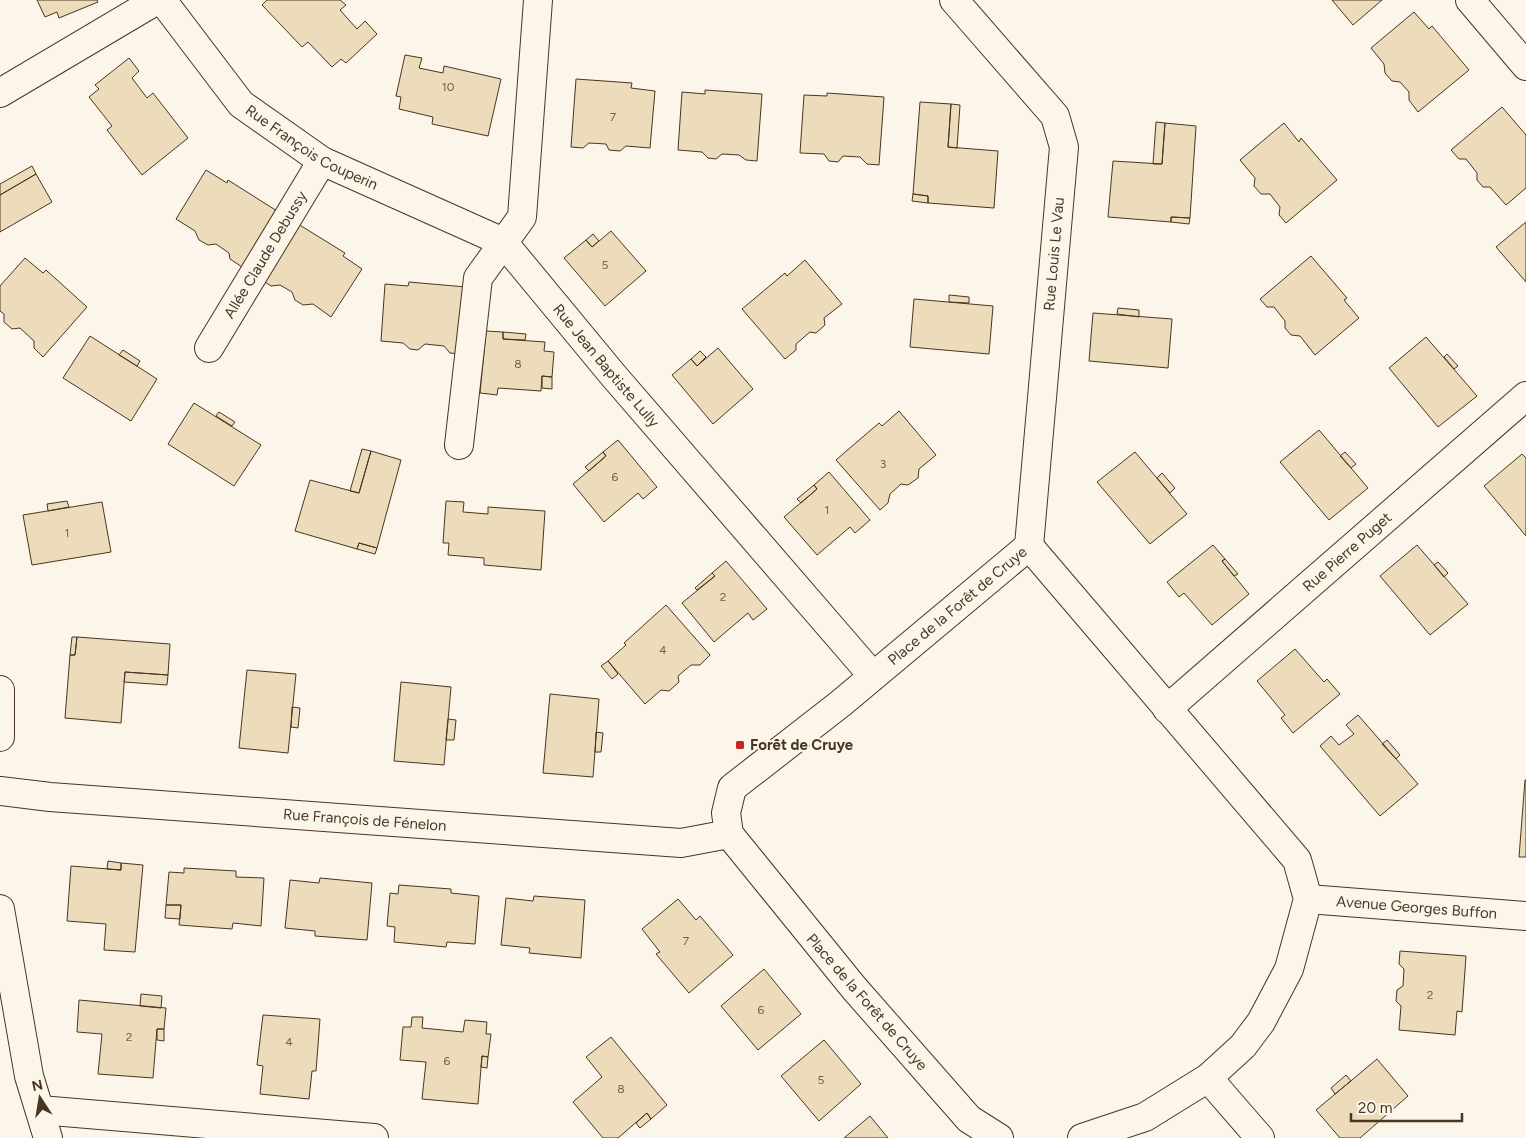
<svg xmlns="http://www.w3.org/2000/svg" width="1526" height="1138" viewBox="0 0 1526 1138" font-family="Figtree,sans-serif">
<rect width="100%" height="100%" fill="#fbf6e9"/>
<!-- building -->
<path fill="#ecdcbc" stroke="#4a3520" d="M 37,0 L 97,0 L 98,2 L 59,18 L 57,12 L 45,17 Z
M 267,0 L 340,0 L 346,5 L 340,10 L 357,29 L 365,21 L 377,34 L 346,63 L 341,59 L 332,67 L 308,42 L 302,47 L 262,5 Z
M 1332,0 L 1382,0 L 1353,25 Z
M 1414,12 L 1429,29 L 1432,26 L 1469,70 L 1418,112 L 1409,100 L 1409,92 L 1400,82 L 1392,81 L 1385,73 L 1384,64 L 1371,48 Z
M 405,55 L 422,58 L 419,68 L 443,73 L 444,66 L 501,79 L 488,136 L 432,124 L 433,117 L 399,109 L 401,97 L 396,96 Z
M 129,58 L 139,71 L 132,78 L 147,98 L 153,93 L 188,138 L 142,175 L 107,130 L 112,126 L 89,97 L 99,89 L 95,85 Z
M 576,79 L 632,83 L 631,88 L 655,91 L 650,148 L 626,146 L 620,151 L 609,150 L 606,144 L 589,143 L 583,148 L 571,147 Z
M 705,90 L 762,94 L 757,161 L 746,160 L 739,155 L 722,154 L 716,159 L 708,158 L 702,152 L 678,150 L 682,92 L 705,94 Z
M 827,93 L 884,97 L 879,165 L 867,164 L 860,157 L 843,156 L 838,162 L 829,161 L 824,154 L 800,153 L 804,95 L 827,96 Z
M 920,102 L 951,104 L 948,147 L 998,151 L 994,208 L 928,203 L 928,196 L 913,194 Z
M 951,104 L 960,105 L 957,148 L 948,147 Z
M 1502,107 L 1526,135 L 1526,188 L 1506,205 L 1490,187 L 1483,187 L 1477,180 L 1477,173 L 1466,159 L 1459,159 L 1451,150 Z
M 1156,122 L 1165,123 L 1162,164 L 1153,164 Z
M 1165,123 L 1196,126 L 1190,218 L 1171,217 L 1171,222 L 1108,217 L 1113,161 L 1162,164 Z
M 1284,123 L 1299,142 L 1301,138 L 1337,180 L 1286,223 L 1279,215 L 1280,207 L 1270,194 L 1261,194 L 1254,186 L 1255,178 L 1240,160 Z
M 32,166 L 36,174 L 0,195 L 0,184 Z
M 206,170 L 227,183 L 228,180 L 277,211 L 242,267 L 230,259 L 229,253 L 216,244 L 208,245 L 199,240 L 195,231 L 176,219 Z
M 36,174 L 52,202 L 0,232 L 0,195 Z
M 913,194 L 928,196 L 928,203 L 912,201 Z
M 1171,217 L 1190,218 L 1189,224 L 1171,222 Z
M 1526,222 L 1526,282 L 1496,247 Z
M 298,224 L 345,253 L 343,256 L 362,269 L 331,317 L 313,304 L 303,305 L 295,300 L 292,292 L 280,285 L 271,286 L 262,280 Z
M 611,231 L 646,271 L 605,306 L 564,258 L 586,240 L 592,247 Z
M 593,234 L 599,241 L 592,247 L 586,240 Z
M 1311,256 L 1347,298 L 1344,300 L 1359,318 L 1315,355 L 1300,336 L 1291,335 L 1285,328 L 1285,321 L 1274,307 L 1267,307 L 1260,299 Z
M 25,258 L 43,273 L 46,270 L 87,307 L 43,357 L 34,348 L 34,341 L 20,328 L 12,329 L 4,322 L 4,314 L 0,311 L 0,286 Z
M 805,260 L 842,304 L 824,318 L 825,325 L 816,333 L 810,332 L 796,344 L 796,350 L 785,359 L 742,309 L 785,273 L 787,276 Z
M 409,282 L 466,287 L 461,354 L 450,353 L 444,346 L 425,344 L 418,350 L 410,349 L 403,343 L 381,341 L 385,284 L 408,286 Z
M 949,295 L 969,297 L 969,303 L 949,302 Z
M 914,299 L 993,306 L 989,354 L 910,347 Z
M 1118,308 L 1139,310 L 1139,317 L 1117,314 Z
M 1093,313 L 1172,319 L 1168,368 L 1089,361 Z
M 486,331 L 503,332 L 503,339 L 545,342 L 544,351 L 554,352 L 552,377 L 542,376 L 541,391 L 498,388 L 497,395 L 480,393 Z
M 503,332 L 526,334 L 525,340 L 503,339 Z
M 90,336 L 157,379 L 131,421 L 63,378 Z
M 1426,337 L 1477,396 L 1438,427 L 1389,368 Z
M 718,348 L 753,389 L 713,424 L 672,375 L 691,359 L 697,366 Z
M 123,350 L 140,361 L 137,366 L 119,355 Z
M 700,351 L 706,357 L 697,366 L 691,359 Z
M 1447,354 L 1458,366 L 1454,369 L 1444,357 Z
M 542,376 L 552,377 L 552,389 L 542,388 Z
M 194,403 L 261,445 L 234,486 L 168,444 Z
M 899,411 L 936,455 L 919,469 L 918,478 L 908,485 L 901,484 L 890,494 L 888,503 L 880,510 L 836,460 L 879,423 L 882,426 Z
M 219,412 L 235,422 L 232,426 L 216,416 Z
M 1319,430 L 1368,488 L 1329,520 L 1280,462 Z
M 618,440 L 657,487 L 643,499 L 638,493 L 604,522 L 573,484 L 606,456 L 603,452 Z
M 362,449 L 371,451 L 359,493 L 350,491 Z
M 371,451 L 401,460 L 377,548 L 359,543 L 357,549 L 295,531 L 310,480 L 359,493 Z
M 603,452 L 606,456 L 589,471 L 585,467 Z
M 1135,452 L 1187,514 L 1150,544 L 1097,482 Z
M 1345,452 L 1356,464 L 1351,468 L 1340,456 Z
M 1522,454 L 1526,458 L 1526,536 L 1484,486 Z
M 829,472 L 870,520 L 855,533 L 850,527 L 817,555 L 784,517 L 817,489 L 814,485 Z
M 1162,473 L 1175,488 L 1170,493 L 1157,478 Z
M 814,485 L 817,489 L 801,503 L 797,499 Z
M 67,501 L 69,507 L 48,511 L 47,504 Z
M 446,501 L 464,502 L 463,512 L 488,514 L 488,507 L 545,511 L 541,570 L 484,565 L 484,558 L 448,555 L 449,543 L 443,543 Z
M 102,502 L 111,552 L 32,565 L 23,515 Z
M 359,543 L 377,548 L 375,554 L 357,549 Z
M 1213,545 L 1225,559 L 1222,561 L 1249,594 L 1212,625 L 1184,593 L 1179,597 L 1167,582 Z
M 1417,545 L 1468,604 L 1430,635 L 1380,576 Z
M 1225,559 L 1238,574 L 1234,576 L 1222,561 Z
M 726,561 L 767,609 L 753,620 L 748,613 L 714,642 L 682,603 L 715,576 L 712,573 Z
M 1438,562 L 1448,573 L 1444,577 L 1434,565 Z
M 712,573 L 715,576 L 697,590 L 695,588 Z
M 666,605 L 710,655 L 700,665 L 691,665 L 678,676 L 679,682 L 669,691 L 661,690 L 645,704 L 608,661 L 626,645 L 624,643 Z
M 72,637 L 77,637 L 75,655 L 70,655 Z
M 77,637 L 170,644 L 168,675 L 125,672 L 121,723 L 65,718 L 70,655 L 75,655 Z
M 1295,649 L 1324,682 L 1327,679 L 1340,694 L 1293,733 L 1281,718 L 1285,715 L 1257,681 Z
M 608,661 L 618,674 L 612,679 L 601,666 Z
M 247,670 L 296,674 L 288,753 L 239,748 Z
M 125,672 L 168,675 L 167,685 L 124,682 Z
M 401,682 L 451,687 L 444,765 L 394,761 Z
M 550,694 L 599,699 L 593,777 L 543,773 Z
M 292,707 L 300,708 L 298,728 L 291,727 Z
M 1358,715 L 1418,784 L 1380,816 L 1320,746 L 1331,736 L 1339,745 L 1354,734 L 1346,725 Z
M 448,719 L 456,720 L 454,740 L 446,740 Z
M 596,732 L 603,733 L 601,752 L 595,752 Z
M 1387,740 L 1400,755 L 1396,759 L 1382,744 Z
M 1525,780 L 1526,780 L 1526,857 L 1519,857 Z
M 108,861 L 121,863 L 121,870 L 107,869 Z
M 121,863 L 143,865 L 135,952 L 104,950 L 106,924 L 67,921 L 71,866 L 121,870 Z
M 184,868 L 236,871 L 236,877 L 264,878 L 261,926 L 233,923 L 232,929 L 179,925 L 181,905 L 166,905 L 169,872 L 184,873 Z
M 320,878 L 372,883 L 367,940 L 315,936 L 315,931 L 285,928 L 290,880 L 319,883 Z
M 399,885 L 451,889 L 451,893 L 479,896 L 475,944 L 447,942 L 446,947 L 394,942 L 395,927 L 387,926 L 390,893 L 398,894 Z
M 534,896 L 585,900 L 581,958 L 529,953 L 530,948 L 501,945 L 506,898 L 533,901 Z
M 678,899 L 696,920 L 700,916 L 733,955 L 689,993 L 656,954 L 660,952 L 642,929 Z
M 166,905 L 181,905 L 180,919 L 165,918 Z
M 1400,951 L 1466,956 L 1462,1012 L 1457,1011 L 1455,1035 L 1399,1030 L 1401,1006 L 1396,1001 L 1397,990 L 1403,986 L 1404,969 L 1399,964 Z
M 764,969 L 801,1014 L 758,1050 L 721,1006 Z
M 141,994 L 162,996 L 161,1008 L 140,1006 Z
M 79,1000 L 166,1008 L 164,1029 L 157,1029 L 153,1078 L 98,1074 L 102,1034 L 77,1032 Z
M 263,1015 L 320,1019 L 316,1071 L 312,1071 L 309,1099 L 260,1094 L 263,1066 L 257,1065 Z
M 412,1017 L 423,1017 L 422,1028 L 463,1032 L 465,1020 L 487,1022 L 486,1034 L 491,1034 L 488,1057 L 482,1056 L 478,1104 L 422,1099 L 426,1062 L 400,1060 L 403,1027 L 411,1027 Z
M 157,1029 L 164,1029 L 164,1041 L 157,1040 Z
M 611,1037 L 667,1105 L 651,1119 L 647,1113 L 618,1138 L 603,1138 L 573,1102 L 602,1077 L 586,1057 Z
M 824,1040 L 861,1084 L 819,1121 L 781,1076 Z
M 482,1056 L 488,1057 L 487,1068 L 481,1067 Z
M 1377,1059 L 1408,1096 L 1360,1138 L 1340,1138 L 1316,1110 Z
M 1346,1075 L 1351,1081 L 1335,1094 L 1331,1088 Z
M 647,1113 L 651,1119 L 640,1128 L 636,1123 Z
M 870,1116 L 888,1138 L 844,1138 Z"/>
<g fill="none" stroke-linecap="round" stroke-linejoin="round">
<!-- minor casing -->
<g stroke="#4a3520" stroke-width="30">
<g id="minor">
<path id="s1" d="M 162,0 L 241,104 L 322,161 L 503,242 L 613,375 L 873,676"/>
<path d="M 954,0 L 1055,116 L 1064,147 L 1029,546"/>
<path d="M 1470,0 L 1526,66"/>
<path d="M 0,93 L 157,0"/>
<path id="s2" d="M 209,348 L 322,161"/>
<path d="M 459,445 L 478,278 L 522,217 L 538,0"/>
<path d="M 0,690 L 0,737"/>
<path id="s3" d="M 1167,709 L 1526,396"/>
<path id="s4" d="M 0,791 L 50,797 L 681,843 L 729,834"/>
<path id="s5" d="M 1308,899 L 1526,916"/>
<path d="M 0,909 L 29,1076 L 48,1138"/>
<path d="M 1208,1078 L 1260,1138"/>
<path d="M 40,1110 L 374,1138"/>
<path id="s6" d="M 999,1138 L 969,1119 L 854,988 L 729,834 L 726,813 L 732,788 L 840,704 L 1029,546 L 1297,860 L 1308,899 L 1289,969 L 1261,1022 L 1243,1046 L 1208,1078 L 1145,1117 L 1082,1138"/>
</g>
</g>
<!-- minor -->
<use href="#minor" stroke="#fbf6e9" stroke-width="28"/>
</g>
<!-- markers -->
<rect fill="#c62828" stroke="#fbf6e9" stroke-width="2" x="735" y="740" width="10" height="10" rx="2.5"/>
<g text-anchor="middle" stroke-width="4" stroke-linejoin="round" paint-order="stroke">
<!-- number labels -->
<g font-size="12" fill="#725f47">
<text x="448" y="91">10</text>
<text x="613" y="121">7</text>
<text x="605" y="269">5</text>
<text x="518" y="368">8</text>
<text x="883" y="468">3</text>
<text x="615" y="481">6</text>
<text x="827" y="514">1</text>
<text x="67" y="537">1</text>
<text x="723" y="601">2</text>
<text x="663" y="654">4</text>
<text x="686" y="945">7</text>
<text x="1430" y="999">2</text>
<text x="761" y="1014">6</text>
<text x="129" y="1041">2</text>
<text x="289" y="1046">4</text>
<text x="447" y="1065">6</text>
<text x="821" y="1084">5</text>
<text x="621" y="1093">8</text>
</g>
<!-- street labels -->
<g font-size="15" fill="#4a3520" stroke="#fbf6e9">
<text dy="5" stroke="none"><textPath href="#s1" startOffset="214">Rue François Couperin</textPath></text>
<text dy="5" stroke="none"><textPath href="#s2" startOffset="109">Allée Claude Debussy</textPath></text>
<text transform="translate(1054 254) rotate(-85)" y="5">Rue Louis Le Vau</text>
<text dy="5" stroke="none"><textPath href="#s1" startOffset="589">Rue Jean Baptiste Lully</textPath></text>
<text dy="5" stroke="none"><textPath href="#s3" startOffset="239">Rue Pierre Puget</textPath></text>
<text dy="5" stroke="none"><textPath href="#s6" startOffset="745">Place de la Forêt de Cruye</textPath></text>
<text dy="5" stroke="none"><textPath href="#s4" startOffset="366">Rue François de Fénelon</textPath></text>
<text dy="5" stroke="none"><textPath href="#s5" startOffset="109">Avenue Georges Buffon</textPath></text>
<text transform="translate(867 1002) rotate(49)" y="5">Place de la Forêt de Cruye</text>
</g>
<!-- poi labels -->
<g font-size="15" font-weight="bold" fill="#4a3520" stroke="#fbf6e9" text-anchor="start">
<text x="750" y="750">Forêt de Cruye</text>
</g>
</g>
<!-- north arrow -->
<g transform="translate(40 1098) rotate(348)" stroke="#fbf6e9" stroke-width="4" paint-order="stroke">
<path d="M0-4L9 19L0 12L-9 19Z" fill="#4a3520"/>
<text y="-8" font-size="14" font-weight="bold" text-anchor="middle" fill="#4a3520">N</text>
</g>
<!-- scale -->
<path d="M1351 1113v8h111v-8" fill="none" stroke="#4a3520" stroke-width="2.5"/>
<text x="1358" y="1113" font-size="15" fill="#4a3520" stroke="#fbf6e9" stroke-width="4" paint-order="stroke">20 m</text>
</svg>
